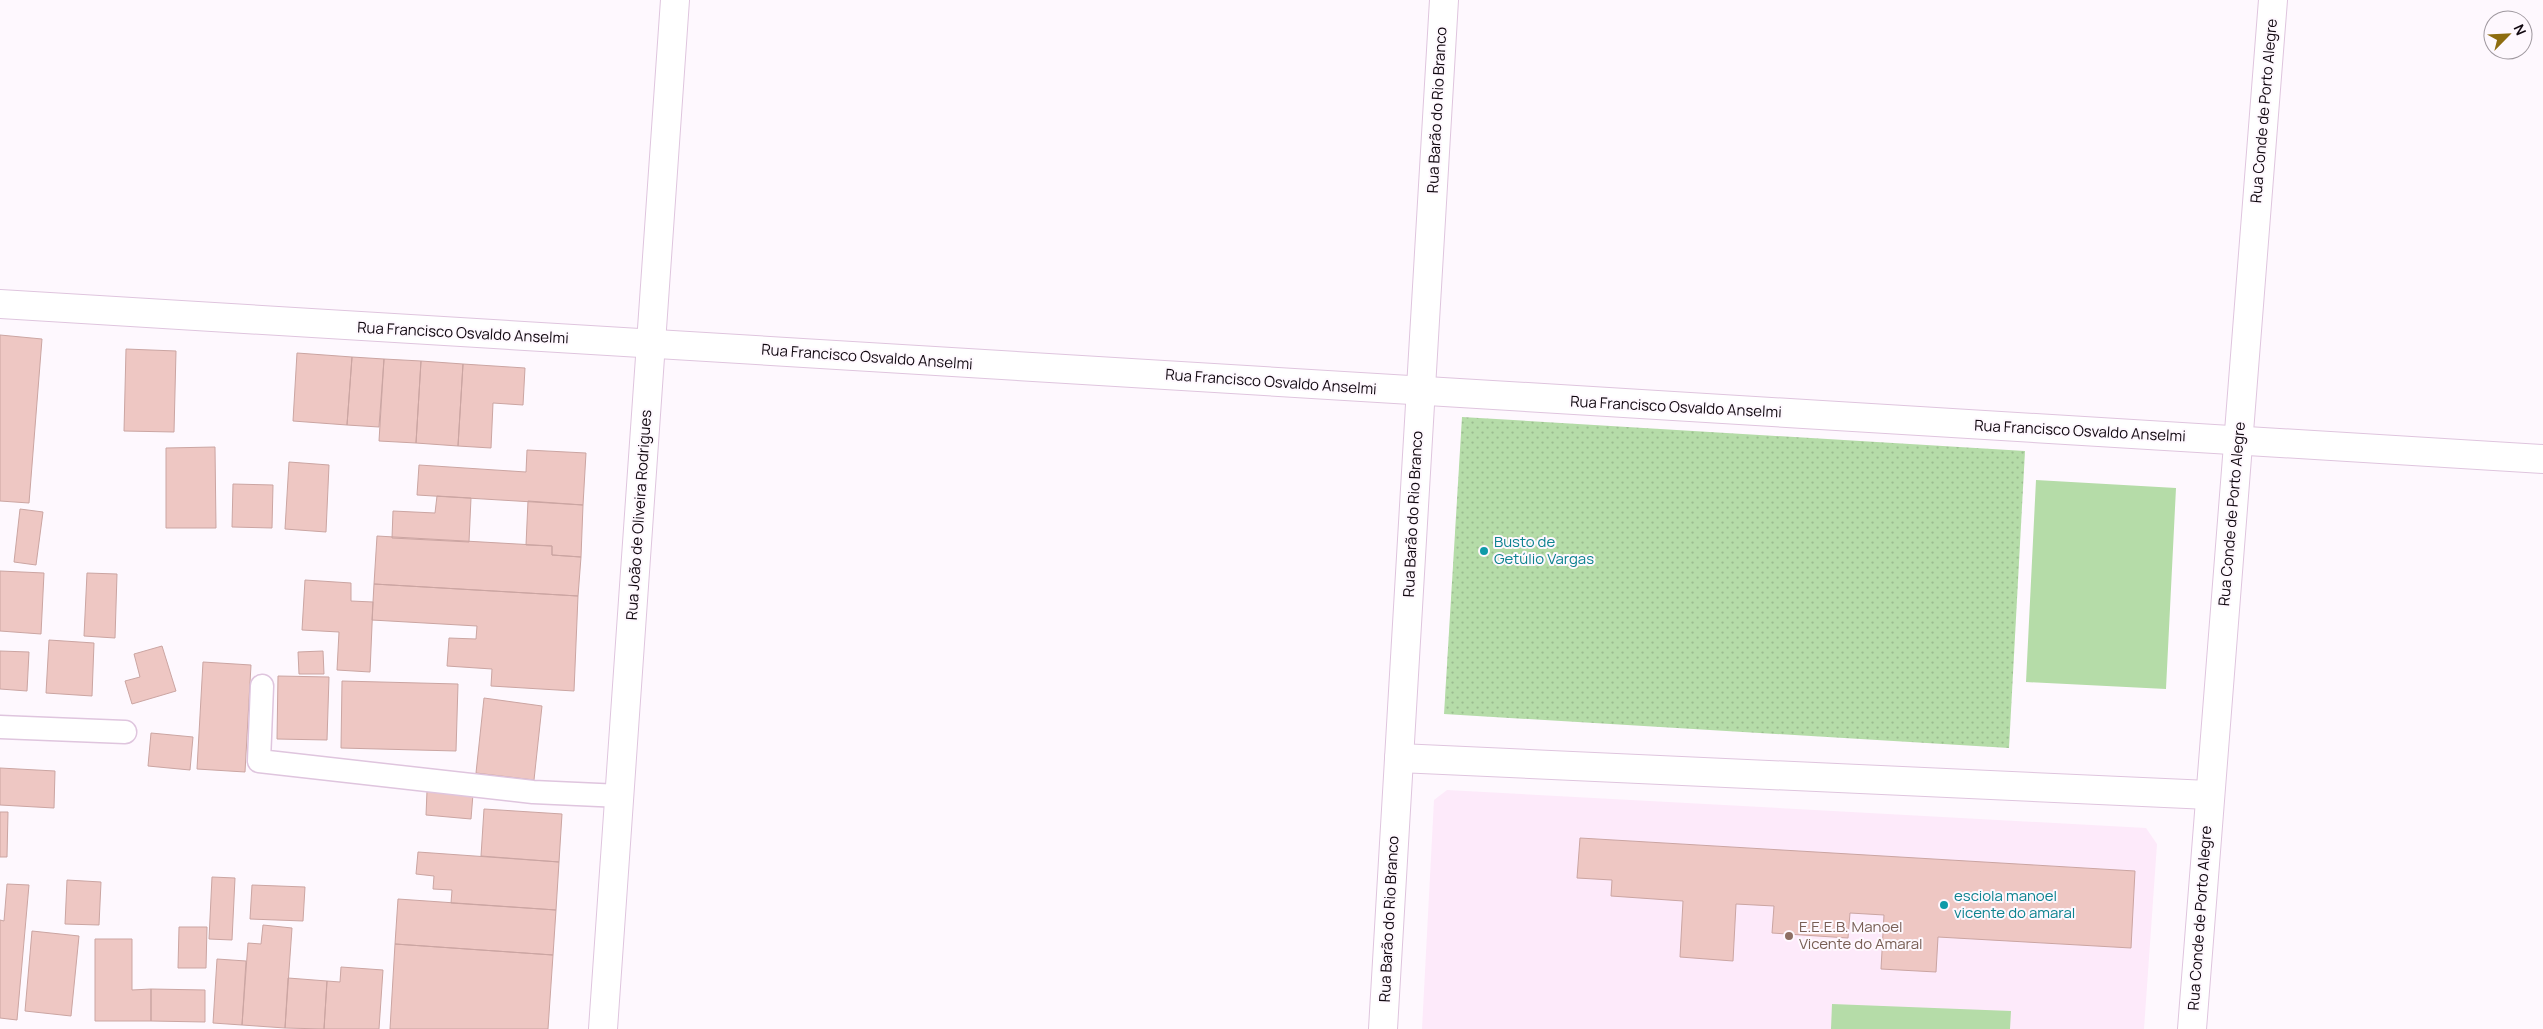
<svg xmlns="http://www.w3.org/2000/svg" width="2543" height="1029" viewBox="0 0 2543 1029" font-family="Manrope,sans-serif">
<defs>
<pattern id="park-dots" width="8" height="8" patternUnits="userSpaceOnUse" patternTransform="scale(1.25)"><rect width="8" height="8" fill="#b5dca8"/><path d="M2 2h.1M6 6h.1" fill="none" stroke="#9bbb90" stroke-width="1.8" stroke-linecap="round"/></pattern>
</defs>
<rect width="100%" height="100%" fill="#fef8fe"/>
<!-- education -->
<path fill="#fdeafa" d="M 1447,790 L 2146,828 L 2157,844 L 2144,1029 L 1422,1029 L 1434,800 Z"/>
<!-- green -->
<path fill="#b5dca8" d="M 2036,480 L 2176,488 L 2166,689 L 2026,682 Z
M 1832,1004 L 2011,1011 L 2010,1029 L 1831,1029 Z"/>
<!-- park -->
<path fill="url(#park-dots)" d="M 1462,417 L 2025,451 L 2009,748 L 1444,714 Z"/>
<!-- building -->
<path fill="#eec7c3" stroke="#cba5a2" d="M 0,335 L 42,339 L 29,503 L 0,501 Z
M 126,349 L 176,351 L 174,432 L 124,431 Z
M 297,353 L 352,357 L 347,425 L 293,421 Z
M 352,357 L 384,359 L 379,427 L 347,425 Z
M 384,359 L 421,361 L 416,443 L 379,441 Z
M 421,361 L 463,364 L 458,446 L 416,443 Z
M 463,364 L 525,368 L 523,405 L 493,403 L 491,448 L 458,446 Z
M 215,447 L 216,528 L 166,528 L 166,448 Z
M 527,450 L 586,453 L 583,505 L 417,495 L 419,465 L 526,472 Z
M 289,462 L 329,465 L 326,532 L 285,529 Z
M 233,484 L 273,485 L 272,528 L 232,527 Z
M 437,496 L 471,498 L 469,542 L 392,538 L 393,511 L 435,513 Z
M 528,501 L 583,505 L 581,557 L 552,555 L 552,546 L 526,545 Z
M 20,509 L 43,512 L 36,565 L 14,562 Z
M 377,536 L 552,546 L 552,555 L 581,557 L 578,596 L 374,584 Z
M 0,571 L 44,573 L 41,634 L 0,631 Z
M 87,573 L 117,574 L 115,638 L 84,636 Z
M 305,580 L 351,583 L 351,601 L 373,602 L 370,672 L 337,670 L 339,632 L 302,630 Z
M 374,584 L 578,596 L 574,691 L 491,686 L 492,669 L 447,666 L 449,638 L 476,639 L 477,626 L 372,620 Z
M 49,640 L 94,643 L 92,696 L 46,693 Z
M 162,646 L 176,691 L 132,704 L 125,681 L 140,677 L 134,654 Z
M 0,651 L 29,652 L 27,691 L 0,689 Z
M 323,651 L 324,674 L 299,674 L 298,652 Z
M 203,662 L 251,665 L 245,772 L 197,769 Z
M 278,676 L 329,677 L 327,740 L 277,739 Z
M 342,681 L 458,684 L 456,751 L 341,748 Z
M 484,698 L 542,706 L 534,780 L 476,773 Z
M 151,733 L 193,737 L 190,770 L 148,766 Z
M 0,768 L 55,771 L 54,808 L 0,805 Z
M 427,791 L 473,794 L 471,819 L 426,815 Z
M 484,809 L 562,814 L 559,862 L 481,856 Z
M 0,812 L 8,812 L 7,857 L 0,857 Z
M 1580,838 L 2135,871 L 2131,948 L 1938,937 L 1936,972 L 1881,969 L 1884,915 L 1850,913 L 1848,938 L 1772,933 L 1774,906 L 1736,904 L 1733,961 L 1680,957 L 1683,901 L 1611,896 L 1612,880 L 1577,878 Z
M 418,852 L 559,862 L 556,910 L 451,903 L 452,890 L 433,889 L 434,876 L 416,874 Z
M 212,877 L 235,878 L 232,940 L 209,939 Z
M 67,880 L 101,882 L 99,925 L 65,924 Z
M 7,884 L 29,885 L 17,1020 L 0,1018 L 0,920 L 4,921 Z
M 252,885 L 305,887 L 303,921 L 250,919 Z
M 398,899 L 556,910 L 553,955 L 395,944 Z
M 263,925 L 292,928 L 285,1028 L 242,1025 L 248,943 L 261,944 Z
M 179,927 L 207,927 L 206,968 L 178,968 Z
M 32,931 L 79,936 L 71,1016 L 25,1011 Z
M 95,939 L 132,939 L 132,990 L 151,989 L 151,1021 L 95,1021 Z
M 395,944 L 553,955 L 548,1029 L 390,1029 Z
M 217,959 L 246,961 L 242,1025 L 213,1023 Z
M 341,967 L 383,970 L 379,1029 L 324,1029 L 327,981 L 340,982 Z
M 288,978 L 327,981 L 324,1029 L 285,1028 Z
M 151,989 L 205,990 L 205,1022 L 151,1021 Z"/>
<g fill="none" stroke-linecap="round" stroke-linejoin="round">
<!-- lane casing -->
<g stroke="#dfc5de" stroke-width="25">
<path id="lane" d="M 262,686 L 259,761 L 533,792 L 621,796
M 0,727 L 125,732"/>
</g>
<!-- street casing -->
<g stroke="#dfc5de" stroke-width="30">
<path id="street" d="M 0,304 L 2543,459
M 1399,758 L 2209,795"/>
</g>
<!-- secondary casing -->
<g stroke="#dfc5de" stroke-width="30">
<path id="secondary" d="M 603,1029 L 675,0
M 1383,1029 L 1444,0
M 2192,1029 L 2273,0"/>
</g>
<!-- lane -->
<use href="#lane" stroke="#fff" stroke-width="22"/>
<!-- street -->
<use href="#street" stroke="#fff" stroke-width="28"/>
<!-- secondary -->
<use href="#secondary" stroke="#fff" stroke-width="28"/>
</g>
<!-- markers -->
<g fill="#0f9aa8" stroke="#fef8fe" stroke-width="2">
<circle cx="1484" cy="551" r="5"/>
<circle cx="1944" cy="905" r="5"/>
</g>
<circle fill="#8d6e63" stroke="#fef8fe" stroke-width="2" cx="1789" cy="936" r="5"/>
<g text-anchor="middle" stroke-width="4" stroke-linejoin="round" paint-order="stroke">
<!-- street labels -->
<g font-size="15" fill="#110810" stroke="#fef8fe">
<text transform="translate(1437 110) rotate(-87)" y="5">Rua Barão do Rio Branco</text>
<text transform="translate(2264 111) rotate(-85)" y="5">Rua Conde de Porto Alegre</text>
<text transform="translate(463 333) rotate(3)" y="5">Rua Francisco Osvaldo Anselmi</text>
<text transform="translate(867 357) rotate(4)" y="5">Rua Francisco Osvaldo Anselmi</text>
<text transform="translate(1271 382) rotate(4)" y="5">Rua Francisco Osvaldo Anselmi</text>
<text transform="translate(1676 407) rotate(3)" y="5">Rua Francisco Osvaldo Anselmi</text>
<text transform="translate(2080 431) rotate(3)" y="5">Rua Francisco Osvaldo Anselmi</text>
<text transform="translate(1413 514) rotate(-87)" y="5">Rua Barão do Rio Branco</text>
<text transform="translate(2232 514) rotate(-85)" y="5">Rua Conde de Porto Alegre</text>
<text transform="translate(639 515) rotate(-86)" y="5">Rua João de Oliveira Rodrigues</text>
<text transform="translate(2200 918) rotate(-86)" y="5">Rua Conde de Porto Alegre</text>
<text transform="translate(1389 919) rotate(-87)" y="5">Rua Barão do Rio Branco</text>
</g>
<!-- culture labels -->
<g font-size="15" fill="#0d838f" stroke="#fef8fe" text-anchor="start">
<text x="1494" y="547">Busto de<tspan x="1494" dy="17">Getúlio Vargas</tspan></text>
<text x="1954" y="901">esciola manoel<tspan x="1954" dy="17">vicente do amaral</tspan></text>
</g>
<!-- education labels -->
<g font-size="15" fill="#785e54" stroke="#fef8fe" text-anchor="start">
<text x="1799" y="932">E.E.E.B. Manoel<tspan x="1799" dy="17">Vicente do Amaral</tspan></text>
</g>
</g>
<!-- north arrow -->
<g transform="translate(2508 35) rotate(66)"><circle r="24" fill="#fef8fe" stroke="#9f989f"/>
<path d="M0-4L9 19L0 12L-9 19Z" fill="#8e6d10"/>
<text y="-8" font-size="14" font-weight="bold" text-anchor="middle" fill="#110810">N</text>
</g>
</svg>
